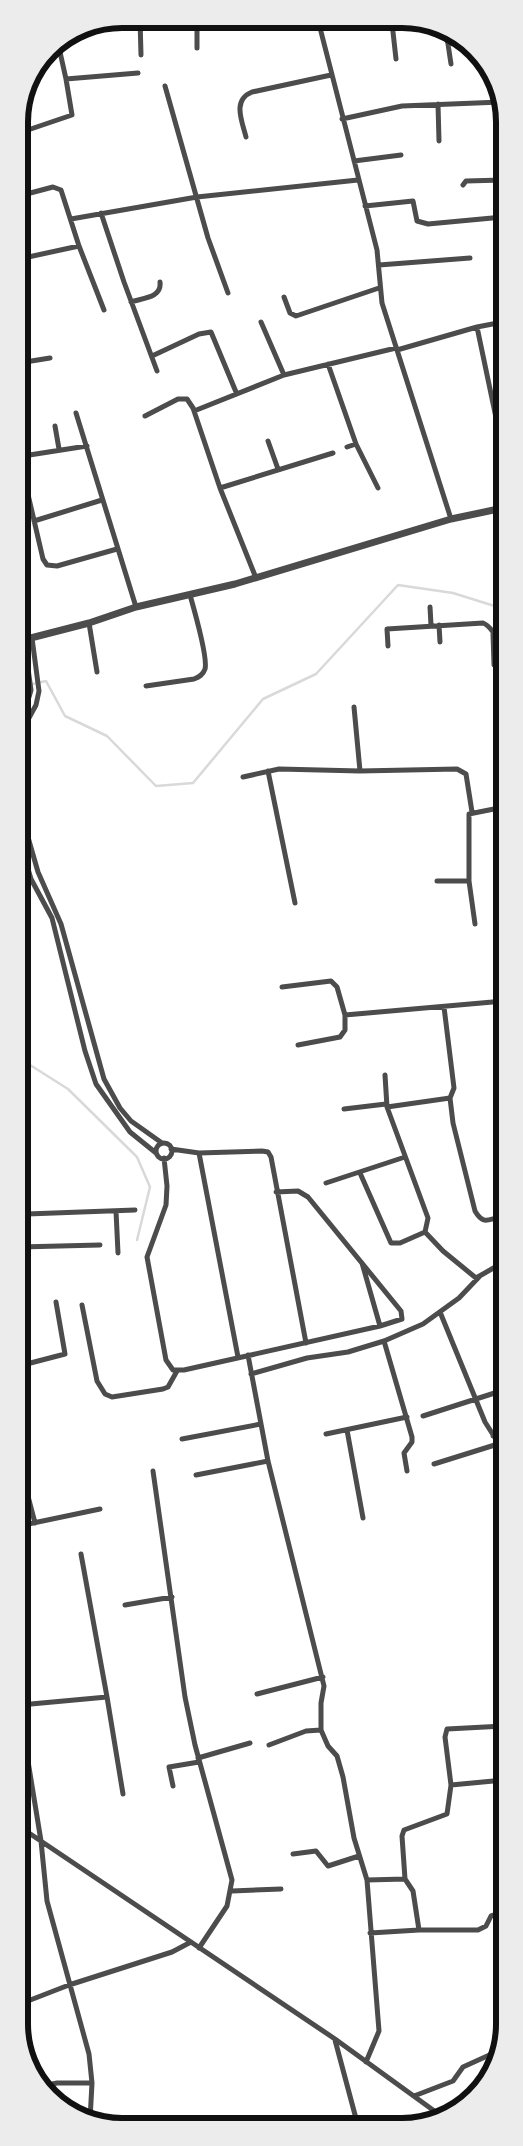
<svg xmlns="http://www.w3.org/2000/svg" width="523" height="2146" viewBox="0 0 523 2146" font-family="'Exo 2',sans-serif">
<rect width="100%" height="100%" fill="#fff"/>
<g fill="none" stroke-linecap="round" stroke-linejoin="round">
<!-- stream -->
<path stroke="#d9d9d9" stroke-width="2.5" d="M 19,687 L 46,681 L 65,716 L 107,736 L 156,786 L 193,783 L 263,699 L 316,674 L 398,585 L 453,593 L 504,609
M 19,1058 L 68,1089 L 137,1157 L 150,1187 L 137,1240"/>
<!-- minor -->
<path stroke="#4c4c4c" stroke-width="5" d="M 140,19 L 141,55
M 197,19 L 197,48
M 318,20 L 377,250 L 382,303 L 451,519
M 380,20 L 392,23 L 408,21
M 392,23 L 396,59
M 446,35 L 448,44 L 460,43
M 58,43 L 66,79
M 448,44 L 451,64
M 165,86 L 208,238 L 228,293
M 438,104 L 439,141
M 342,119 L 402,106 L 501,102
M 19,133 L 72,115 L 66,79 L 138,73
M 246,137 C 242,121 232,100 252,92 L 331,75
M 354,161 L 401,155
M 463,185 L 466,181 L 503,180
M 19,196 L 53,187 L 61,190 L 79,246 L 104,310
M 365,206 L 413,201 L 417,221 L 428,224 L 503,217
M 101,213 L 124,282 L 157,371
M 71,219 L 197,197 L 358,180
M 19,259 L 79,246
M 379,265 L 470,258
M 284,297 L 290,313 L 296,316 L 379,288
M 131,302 C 143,298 162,298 160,282
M 261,322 L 284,375
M 477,327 L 503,451
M 397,350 L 477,327 L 503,322
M 152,356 L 199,334 L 211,332 L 236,392
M 19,363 L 50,358
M 328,364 L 356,444 L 378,488
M 194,411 L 284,375 L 396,348
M 76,413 L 136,607
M 145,416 L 178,399 L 187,399 L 193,408 L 220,488 L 333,453
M 55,426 L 59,449
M 268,441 L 278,469
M 87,446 L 23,456 L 20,460 L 43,559 L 47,565 L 57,566 L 117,549
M 347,447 L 356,444
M 220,488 L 256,578
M 34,521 L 102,500
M 430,607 L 431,625
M 89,623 L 97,672
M 439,625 L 440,642
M 493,634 L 494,665
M 388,646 L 387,629 L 483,623 C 493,627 493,637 504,641
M 146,686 L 194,679 C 199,677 203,675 205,669 C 208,658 194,609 190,595
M 354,707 L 360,771
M 19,713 L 29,697 L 31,690 L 24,640
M 19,722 L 25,731 L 23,738 L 19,741
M 24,727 L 36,705 L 39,691 L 32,638
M 268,771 L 295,903
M 243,777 L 279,769 L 360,771 L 457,769 L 466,774 L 472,812
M 19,806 L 38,872 L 61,924 L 104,1079 L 120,1108 L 131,1121 L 162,1143
M 19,839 L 31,879 L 52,918 L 85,1051 L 96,1084 L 130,1132 L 156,1153
M 437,881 L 469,881 L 469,814 L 504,807
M 469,881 L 475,924
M 282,987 L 331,981 L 337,987 L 345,1015
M 444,1007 L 454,1088 L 450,1098 L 453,1123 L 475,1211 C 485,1228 490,1216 504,1218
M 298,1045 L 340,1037 L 345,1030 L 345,1015 L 504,1001
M 385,1075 L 387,1107
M 344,1109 L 386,1104
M156 1151a8 8 0 1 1 16 0a8 8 0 1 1-16 0Z
M 171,1149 L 199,1153 L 262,1151 L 268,1152 L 271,1157 L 306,1343
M 199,1153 L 238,1357
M 164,1158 L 167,1186 L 166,1205 L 147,1257 L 166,1360 L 173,1370 L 184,1370 L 380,1326 L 402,1319 L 401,1311 L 308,1197 L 298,1191 L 276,1192
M 360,1173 L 391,1243 L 400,1243 L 425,1232 L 443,1251 L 476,1278 L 504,1262
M 326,1183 L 405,1157
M 19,1211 L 27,1214 L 135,1210
M 116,1211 L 118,1253
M 425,1232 L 428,1218 L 387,1107 L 450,1098
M 19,1247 L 100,1245
M 362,1263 L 380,1326
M 82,1305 L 97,1381 L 105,1394 L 112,1397 L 163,1389 L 168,1387 L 177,1371
M 440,1312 L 485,1422 L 504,1452
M 19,1314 L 28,1364
M 384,1341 L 412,1437 L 412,1442 L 404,1453 L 407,1471
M 248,1355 L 268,1461 L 324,1686 L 321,1703 L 321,1730 L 328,1746 L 337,1756 L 343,1777 L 354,1838 L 367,1880 L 379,2031 L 366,2062
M 19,1366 L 65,1354 L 56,1302
M 251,1374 L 307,1358 L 348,1352 L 384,1341 L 423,1324 L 459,1298 L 479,1277
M 423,1416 L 504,1390
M 347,1430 L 363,1518
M 326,1434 L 407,1417
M 493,1436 L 504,1432
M 182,1439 L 261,1424
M 434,1464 L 498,1444
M 153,1471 L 185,1697 L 195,1745 L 232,1880 L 227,1906 L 199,1948
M 196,1475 L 268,1461
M 25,1485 L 35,1523
M 19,1526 L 100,1509
M 125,1605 L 172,1597
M 257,1694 L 323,1677
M 107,1697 L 123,1794
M 20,1705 L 107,1697 L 81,1554
M 20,1712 L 41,1841 L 47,1901 L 89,2054 L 92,2083 L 90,2120
M 269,1745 L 306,1731 L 321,1730
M 198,1758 L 250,1743
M 498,1781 L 504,1813
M 451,1785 L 445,1737 L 447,1729 L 504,1726
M 173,1786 L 169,1767 L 199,1762
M 20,1827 L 335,2039 L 444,2118
M 293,1854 L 316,1851 L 328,1866 L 359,1856
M 367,1880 L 405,1879
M 232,1891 L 281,1889
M 419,1930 L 413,1891 L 405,1879 L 402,1836 L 404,1830 L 447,1814 L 451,1785 L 504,1780
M 370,1933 L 419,1930 L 478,1930 L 486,1926 L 491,1916 L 504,1912
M 20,2004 L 69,1985 L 172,1952 L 191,1942
M 335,2040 L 358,2126
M 43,2086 L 57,2083 L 92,2083
M 414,2096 L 453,2081 L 463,2067 L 496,2052"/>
<!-- tertiary -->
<path stroke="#4c4c4c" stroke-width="7" d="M 19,641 L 89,623 L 136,607 L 235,584 L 451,519 L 503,508"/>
</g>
<!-- crop -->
<path d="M0 0H523V2146H0ZM122 28H402A94 94 0 0 1 496 122V2024A94 94 0 0 1 402 2118H122A94 94 0 0 1 28 2024V122A94 94 0 0 1 122 28Z" fill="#ececec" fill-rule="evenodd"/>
<path fill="none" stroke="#111" stroke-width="6" d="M122 28H402A94 94 0 0 1 496 122V2024A94 94 0 0 1 402 2118H122A94 94 0 0 1 28 2024V122A94 94 0 0 1 122 28Z"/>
</svg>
